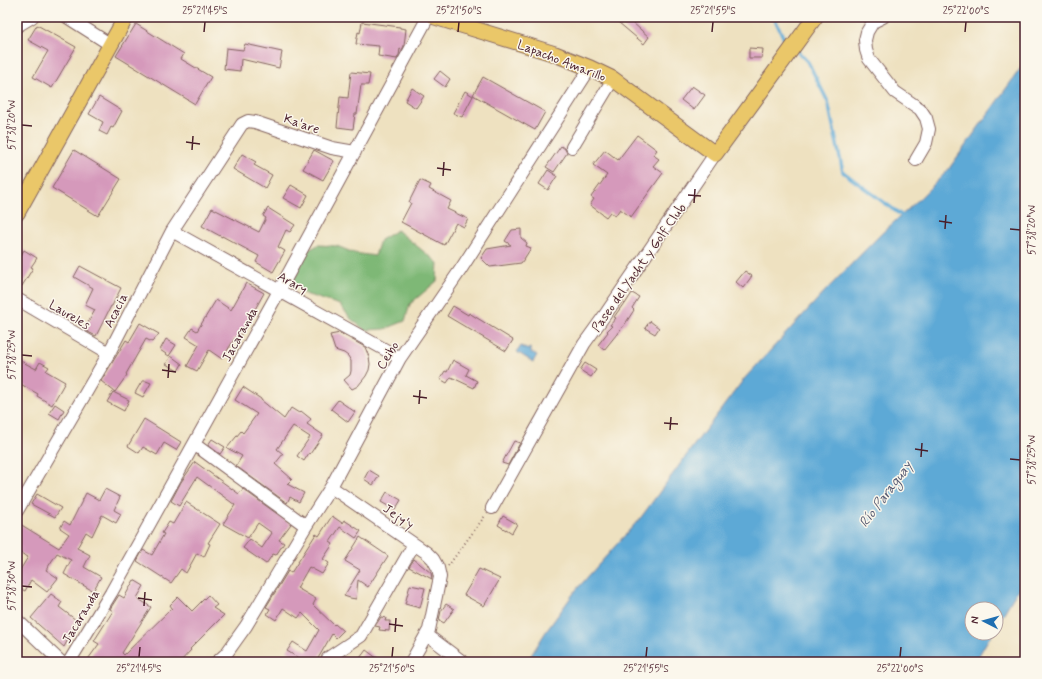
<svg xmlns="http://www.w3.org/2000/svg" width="1042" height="679" viewBox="0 0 1042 679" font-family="Mynerve,sans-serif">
<rect width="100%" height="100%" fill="#fbf7ec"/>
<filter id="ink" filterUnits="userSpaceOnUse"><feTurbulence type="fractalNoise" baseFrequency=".025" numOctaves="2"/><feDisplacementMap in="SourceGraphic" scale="8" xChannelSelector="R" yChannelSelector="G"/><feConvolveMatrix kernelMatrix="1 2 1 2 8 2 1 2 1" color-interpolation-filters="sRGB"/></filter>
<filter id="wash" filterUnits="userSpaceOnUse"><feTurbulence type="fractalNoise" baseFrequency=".012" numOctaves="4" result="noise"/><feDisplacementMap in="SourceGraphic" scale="16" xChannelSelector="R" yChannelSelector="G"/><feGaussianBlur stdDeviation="0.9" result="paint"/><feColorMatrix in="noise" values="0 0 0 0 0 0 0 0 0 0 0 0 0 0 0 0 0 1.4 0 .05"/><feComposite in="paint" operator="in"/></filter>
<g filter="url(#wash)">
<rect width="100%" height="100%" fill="#eee1c0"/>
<!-- forest -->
<path fill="#7eb876" stroke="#646c50" d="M 397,230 L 438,263 L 437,281 L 410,304 L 405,321 L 385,329 L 365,330 L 351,319 L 340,305 L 305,294 L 292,282 L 298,271 L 303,253 L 318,245 L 337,246 L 354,253 L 375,256 L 380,240 Z"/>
<!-- water -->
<path fill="#5da9d6" stroke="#546480" d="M 1025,62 L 1025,578 L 996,626 L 996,609 L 972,609 L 972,633 L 992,633 L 975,662 L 527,662 L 545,633 L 576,590 L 642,516 L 694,445 L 744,379 L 826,290 L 882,233 L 917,201 L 948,170 Z
M 521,346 L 528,350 L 529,348 L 531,349 L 531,352 L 537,355 L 533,362 L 517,352 Z"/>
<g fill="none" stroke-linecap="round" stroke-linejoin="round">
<!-- stream -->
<path stroke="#5da9d6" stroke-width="3.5" d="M 774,17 L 784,39 L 791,45
M 795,49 L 808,62 L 828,102 L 843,172 L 905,218"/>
</g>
<g id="blocks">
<!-- building -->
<path fill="#d599bb" d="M 612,17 L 638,17 L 633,23 L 649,37 L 644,44 Z
M 362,22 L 400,27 L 400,28 L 406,29 L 404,46 L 402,50 L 400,49 L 399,55 L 397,59 L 378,56 L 379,46 L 356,44 L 358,32 L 360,33 Z
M 136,24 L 184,54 L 181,59 L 211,77 L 195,104 L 116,56 Z
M 37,25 L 76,47 L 52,88 L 33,77 L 48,51 L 28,40 Z
M 245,44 L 282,52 L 279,68 L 241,59 L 240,71 L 224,69 L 226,48 L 243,50 Z
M 749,48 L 763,49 L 762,58 L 749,58 Z
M 440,71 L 450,79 L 445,87 L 434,79 Z
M 351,72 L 370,74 L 368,85 L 361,85 L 357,114 L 355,114 L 353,129 L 337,127 L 340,97 L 348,98 Z
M 483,77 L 545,112 L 535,130 L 473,95 Z
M 692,86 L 705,95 L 694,110 L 681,100 Z
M 412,88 L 424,96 L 416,108 L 405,101 Z
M 465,91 L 473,96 L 462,117 L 453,113 Z
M 99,97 L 122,111 L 113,128 L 111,127 L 107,135 L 99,131 L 103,122 L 89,114 Z
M 637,135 L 657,150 L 653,155 L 659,159 L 653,166 L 663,173 L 631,217 L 620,209 L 615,216 L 610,212 L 606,217 L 590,205 L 594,199 L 591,197 L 607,175 L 593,165 L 605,150 L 618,160 Z
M 561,146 L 565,149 L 567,153 L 554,172 L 546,167 Z
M 74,150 L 121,179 L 98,216 L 52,188 Z
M 314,150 L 334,161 L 323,180 L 303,169 Z
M 242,154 L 256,162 L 254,165 L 272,175 L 265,188 L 233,169 Z
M 548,170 L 557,176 L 548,190 L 539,184 Z
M 420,180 L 431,185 L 429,189 L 451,201 L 447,209 L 468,219 L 464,227 L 456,223 L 444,245 L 401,222 L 411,203 L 409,202 Z
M 291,185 L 308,195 L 301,208 L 283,198 Z
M 212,208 L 259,232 L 266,218 L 263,216 L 268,208 L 295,225 L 290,232 L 286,230 L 278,247 L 285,251 L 273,272 L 256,262 L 259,256 L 222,236 L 222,237 L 202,226 Z
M 521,229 L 521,238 L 527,243 L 526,246 L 531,248 L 524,259 L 521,263 L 490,267 L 481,258 L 487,249 L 511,245 L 505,241 L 512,230 Z
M 24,250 L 37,258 L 31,267 L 33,268 L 22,286 L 17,282 L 17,262 Z
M 80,266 L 121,288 L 112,306 L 111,306 L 96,336 L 84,330 L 95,310 L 85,305 L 93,288 L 74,277 Z
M 745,271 L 752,276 L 743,288 L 736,282 Z
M 246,283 L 264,293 L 238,340 L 235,338 L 222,359 L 209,350 L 197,371 L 187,366 L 199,345 L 186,337 L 192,328 L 197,331 L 216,300 L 231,310 Z
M 632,293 L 639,297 L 632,308 L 634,310 L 625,324 L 604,350 L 598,345 L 608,332 L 607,331 L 612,326 L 610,325 L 616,318 L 614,317 L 624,303 L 625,304 Z
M 453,306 L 468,315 L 469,313 L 513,340 L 506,351 L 447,316 Z
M 650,321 L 659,328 L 655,334 L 645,328 Z
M 140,323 L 159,334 L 152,342 L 146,339 L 126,374 L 127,375 L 115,392 L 101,381 L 126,340 L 129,342 Z
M 340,333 L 365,347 L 369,357 L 370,364 L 369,370 L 366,376 L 358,386 L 352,389 L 344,380 L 350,375 L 351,371 L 351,361 L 348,356 L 344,353 L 335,350 L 330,335 Z
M 166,339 L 176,345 L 169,356 L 160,350 Z
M 171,356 L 182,364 L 178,371 L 166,364 Z
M 17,359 L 36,369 L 40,362 L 49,367 L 46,371 L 65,382 L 52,405 L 37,396 L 38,394 L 17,382 Z
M 453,360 L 469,369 L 466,375 L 477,381 L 474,388 L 451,377 L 447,383 L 440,379 L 445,371 L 447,372 Z
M 585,363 L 596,370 L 591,377 L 580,370 Z
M 142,381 L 146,381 L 151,383 L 143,397 L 135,393 Z
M 243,387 L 261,399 L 261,400 L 284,419 L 291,408 L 299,413 L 301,411 L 311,419 L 307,424 L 323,435 L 310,454 L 309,453 L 304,461 L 297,456 L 310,437 L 293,426 L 277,449 L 283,454 L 275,464 L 292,479 L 287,484 L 304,493 L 299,502 L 290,497 L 287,503 L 236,466 L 242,456 L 227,448 L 241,431 L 243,433 L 257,414 L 235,400 Z
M 113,392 L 129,400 L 124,411 L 107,402 Z
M 338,400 L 355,412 L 348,422 L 331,409 Z
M 55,404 L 64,410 L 59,419 L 49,413 Z
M 144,419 L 181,442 L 176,450 L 164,443 L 157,455 L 143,447 L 139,453 L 128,446 Z
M 212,439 L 225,447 L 220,454 L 208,445 Z
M 514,441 L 520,443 L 508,465 L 502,463 Z
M 195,462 L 239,494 L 243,489 L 291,524 L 279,540 L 284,543 L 276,555 L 273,554 L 266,564 L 243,548 L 250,539 L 262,548 L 272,533 L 258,523 L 248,538 L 223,524 L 235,505 L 197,477 L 179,506 L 171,501 L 181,482 Z
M 369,470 L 379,476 L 373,485 L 364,479 Z
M 105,489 L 120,497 L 114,510 L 121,514 L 116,523 L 102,515 L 92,536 L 86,532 L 77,548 L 90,555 L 84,567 L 101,577 L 93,591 L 64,574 L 71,560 L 57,553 L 46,570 L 58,578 L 47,592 L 31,580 L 25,591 L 17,587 L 17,575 L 28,557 L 17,551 L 17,530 L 20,524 L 59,548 L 69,534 L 60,528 L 64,521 L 70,525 L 86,493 L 99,500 Z
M 387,492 L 401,500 L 395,510 L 381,502 Z
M 37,494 L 61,508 L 55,517 L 31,504 Z
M 186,502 L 220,524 L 208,543 L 210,544 L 204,557 L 197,553 L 186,573 L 181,569 L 171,583 L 137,561 L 143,550 L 152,555 L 164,534 L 162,533 L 169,522 L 173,524 Z
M 332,516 L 342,523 L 344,520 L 361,531 L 356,538 L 340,527 L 330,542 L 333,544 L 323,559 L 329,563 L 322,574 L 309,567 L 297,588 L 316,599 L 313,605 L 334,625 L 335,624 L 343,631 L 336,638 L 332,634 L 316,662 L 305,662 L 287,651 L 293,642 L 307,651 L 319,630 L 302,613 L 298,618 L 283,608 L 276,620 L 267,614 L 270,609 L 266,607 L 288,571 L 291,573 L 316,534 L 319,536 Z
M 503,516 L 517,524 L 512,533 L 506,529 L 506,530 L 498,525 Z
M 360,537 L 388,556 L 368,587 L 358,580 L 356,599 L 350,598 L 344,596 L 360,570 L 345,561 Z
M 414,559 L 431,573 L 432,579 L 409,567 Z
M 479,569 L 500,579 L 484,606 L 464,595 Z
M 134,580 L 144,586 L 137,598 L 151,607 L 122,653 L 124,655 L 172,608 L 170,605 L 178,597 L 192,611 L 208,595 L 217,605 L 213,608 L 224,615 L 190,649 L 191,650 L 180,662 L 86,662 L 99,644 L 94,641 L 113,611 L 110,609 L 119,595 L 124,598 Z
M 410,585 L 425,588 L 420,608 L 405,604 Z
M 51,594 L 62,602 L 59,607 L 76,620 L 72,626 L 74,628 L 64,647 L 31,618 Z
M 446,604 L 454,609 L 444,623 L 439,620 L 441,611 Z
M 381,617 L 386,618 L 385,621 L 390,621 L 389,631 L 379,630 L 380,627 L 375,626 Z
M 366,650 L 382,662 L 366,662 L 360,658 Z"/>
</g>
</g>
<g filter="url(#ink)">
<use href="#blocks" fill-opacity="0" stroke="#83635f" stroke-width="1"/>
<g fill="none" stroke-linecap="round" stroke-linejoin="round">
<!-- minor casing -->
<g stroke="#83635f" stroke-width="14">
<path id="minor" d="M 67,17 L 111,45
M 883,17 L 873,22 L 867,32 L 865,40 L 866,50 L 869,59 L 895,92 L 920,109 L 926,118 L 929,129 L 926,143 L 916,160
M 17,26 L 32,17
M 572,147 L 613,79
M 172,231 L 400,358
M 17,299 L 109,353
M 194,444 L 306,526
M 331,487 L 427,553 L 433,559 L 438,568 L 440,577 L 429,630 L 411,662
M 492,508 L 584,344 L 607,312 L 715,154
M 17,511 L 109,353 L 172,231 L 242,124 L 248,121 L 255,122 L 332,148 L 355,152
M 17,620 L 61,662
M 427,635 L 463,662
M 328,658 L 361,636 L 414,544
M 69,662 L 111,593 L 194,444 L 279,291 L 428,17
M 217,662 L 226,654 L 246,626 L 306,526 L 331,487 L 400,358 L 461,269 L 590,68"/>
</g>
<!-- major casing -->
<g stroke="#83635f" stroke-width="17">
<path id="major" d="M 435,17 L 555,54 L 590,68 L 613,79 L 715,154 L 815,17
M 17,213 L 126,17"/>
</g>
<!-- path -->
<path stroke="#83635f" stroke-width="2" stroke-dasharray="1 3" stroke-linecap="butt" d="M 448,566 L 485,516"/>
<!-- minor -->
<use href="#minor" stroke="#fff" stroke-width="12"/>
<!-- major -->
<use href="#major" stroke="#eac769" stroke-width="15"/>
</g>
</g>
<!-- ticks -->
<path fill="none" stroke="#4a1f2b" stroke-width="1.5" d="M 204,32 L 205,22M 458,32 L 459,22M 712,32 L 713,22M 965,32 L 966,22M 22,125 L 32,126M 186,142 L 200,144M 192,150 L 193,136M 437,168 L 451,170M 443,176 L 444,162M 688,195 L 701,196M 694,203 L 695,189M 939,221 L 952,223M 945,229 L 946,215M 1010,229 L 1020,230M 22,355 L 32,356M 162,370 L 176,372M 168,378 L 169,364M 413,396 L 427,398M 419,404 L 420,390M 664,423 L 678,424M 670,430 L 671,417M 915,449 L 928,451M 921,457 L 922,443M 1010,459 L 1020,460M 22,586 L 32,587M 138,598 L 152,600M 144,606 L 145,592M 389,624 L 403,626M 395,632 L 396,618M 139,657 L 140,647M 392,657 L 393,647M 646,657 L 647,647M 900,657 L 901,647"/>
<g text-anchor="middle" stroke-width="3" stroke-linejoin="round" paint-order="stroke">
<!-- street labels -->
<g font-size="13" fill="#4a1f2b" stroke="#fbf7ec">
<text transform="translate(562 60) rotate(21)" y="5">Lapacho Amarillo</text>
<text transform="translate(302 123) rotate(19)" y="5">Ka'are</text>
<text transform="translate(638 267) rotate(-55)" y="5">Paseo del Yacht y Golf Club</text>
<text transform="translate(293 282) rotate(29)" y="5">Arary</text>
<text transform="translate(115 310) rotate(-63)" y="5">Acacia</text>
<text transform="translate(70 314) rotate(30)" y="5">Laureles</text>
<text transform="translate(239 334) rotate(-61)" y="5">Jacaranda</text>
<text transform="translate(387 355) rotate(-59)" y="5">Ceibo</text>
<text transform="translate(399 516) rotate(35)" y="5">Jejy'y</text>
<text transform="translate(80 616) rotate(-59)" y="5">Jacaranda</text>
</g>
<!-- water labels -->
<g font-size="14" font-style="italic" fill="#52566f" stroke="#fbf7ec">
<text transform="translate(885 494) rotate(-53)" y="5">Río Paraguay</text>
</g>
</g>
<!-- margin -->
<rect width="1042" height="679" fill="none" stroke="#fbf7ec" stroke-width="44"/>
<!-- north arrow -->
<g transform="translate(984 621) rotate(276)"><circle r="19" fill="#fbf7ec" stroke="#b4a19f"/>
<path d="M0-3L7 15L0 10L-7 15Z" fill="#1f6fb2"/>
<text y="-6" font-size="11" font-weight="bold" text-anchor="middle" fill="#4a1f2b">N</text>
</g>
<rect x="22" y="22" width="998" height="635" fill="none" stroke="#4a1f2b" stroke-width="1.5"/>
<g font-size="10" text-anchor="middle" fill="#4a1f2b">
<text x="205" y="14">25°21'45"S</text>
<text x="459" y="14">25°21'50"S</text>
<text x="713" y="14">25°21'55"S</text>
<text x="966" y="14">25°22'00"S</text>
<text transform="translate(11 125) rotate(-90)" y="4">57°38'20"W</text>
<text transform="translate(1031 230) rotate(-90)" y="4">57°38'20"W</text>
<text transform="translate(11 355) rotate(-90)" y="4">57°38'25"W</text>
<text transform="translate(1031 460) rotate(-90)" y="4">57°38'25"W</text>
<text transform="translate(11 586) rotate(-90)" y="4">57°38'30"W</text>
<text x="139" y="672">25°21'45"S</text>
<text x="392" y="672">25°21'50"S</text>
<text x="646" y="672">25°21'55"S</text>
<text x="900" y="672">25°22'00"S</text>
</g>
</svg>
